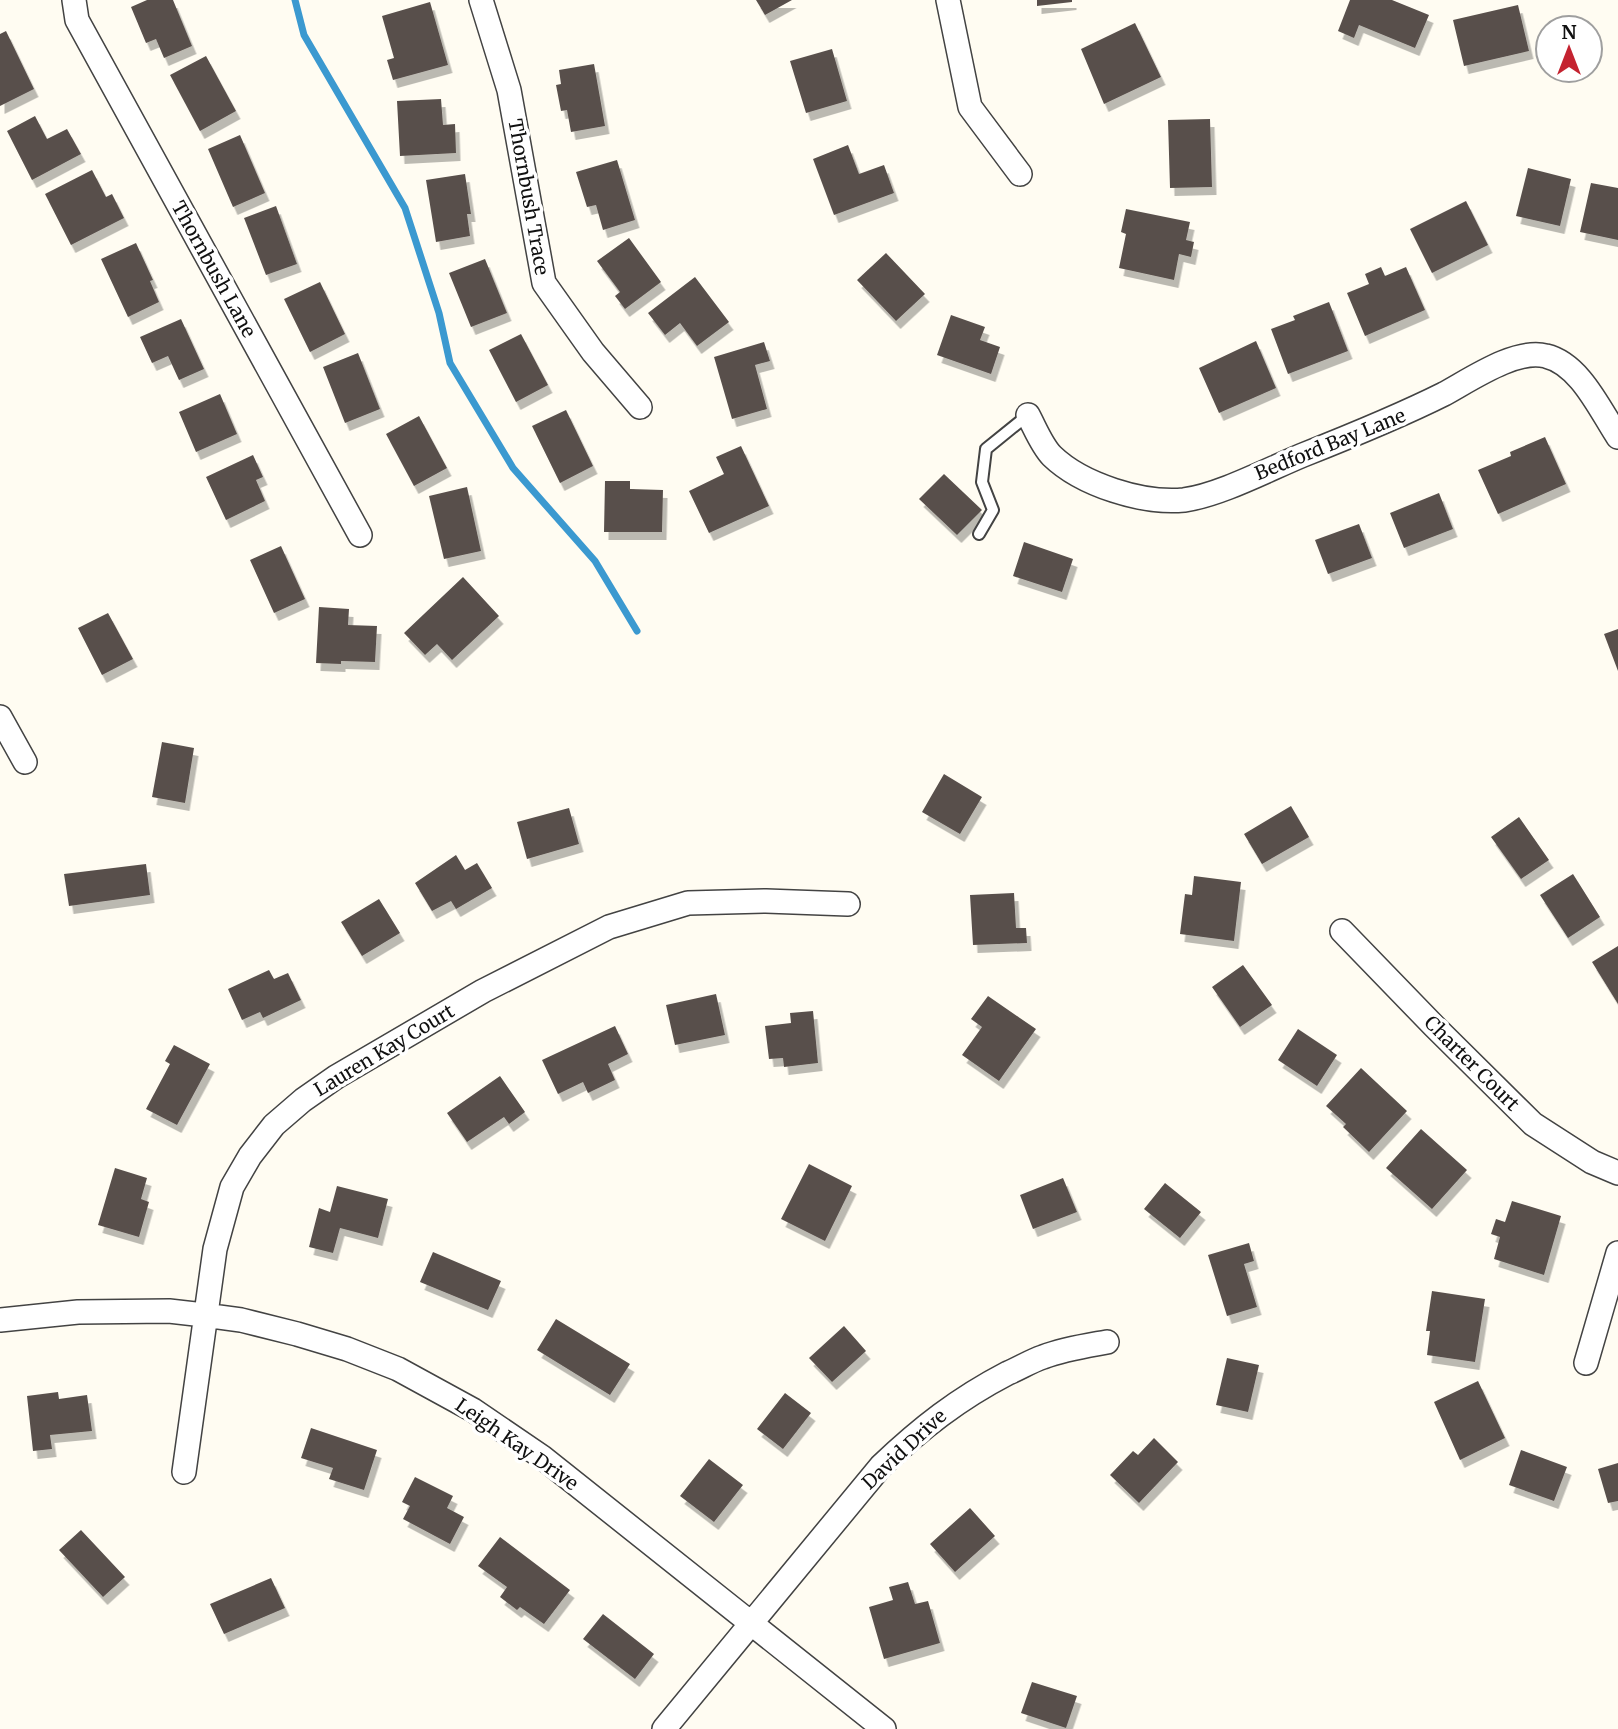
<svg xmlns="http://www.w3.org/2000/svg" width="1618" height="1729" viewBox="0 0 1618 1729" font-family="Merriweather,serif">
<defs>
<filter id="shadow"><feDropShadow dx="4.5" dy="8" stdDeviation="0" flood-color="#0004"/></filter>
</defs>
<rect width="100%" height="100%" fill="#fffcf2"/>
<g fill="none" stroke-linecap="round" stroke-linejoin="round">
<!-- stream -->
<path stroke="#3b99d0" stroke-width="7" d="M 295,0 L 304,35 L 405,208 L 439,313 L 450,363 L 513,468 L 595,561 L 637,631"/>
</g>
<!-- building -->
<path fill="#59504c" filter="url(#shadow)" d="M 147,0 L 173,0 L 192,46 L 164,58 L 156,39 L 146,43 L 131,7 Z
M 756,0 L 792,0 L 765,15 Z
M 1037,0 L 1072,0 L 1072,2 L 1037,6 Z
M 1350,0 L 1392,0 L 1429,15 L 1415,48 L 1359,25 L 1354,38 L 1338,31 Z
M 430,2 L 448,65 L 393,80 L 387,60 L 394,58 L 382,16 Z
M 1518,5 L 1529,51 L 1464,66 L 1453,20 Z
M 1135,23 L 1161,77 L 1104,104 L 1081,49 Z
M 6,31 L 34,89 L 0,106 L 0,34 Z
M 832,49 L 847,101 L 806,113 L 790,61 Z
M 206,56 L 236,111 L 200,131 L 170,75 Z
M 594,64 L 605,126 L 571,132 L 567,110 L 561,111 L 556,85 L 561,84 L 559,70 Z
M 441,99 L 443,125 L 455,124 L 456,153 L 400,156 L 397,101 Z
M 35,116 L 47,139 L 67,129 L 81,154 L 32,180 L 7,131 Z
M 1210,119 L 1212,187 L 1170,188 L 1168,120 Z
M 240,135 L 265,193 L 233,207 L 208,149 Z
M 848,145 L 859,174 L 884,165 L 894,193 L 834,215 L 813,159 Z
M 617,160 L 635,220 L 603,230 L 596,205 L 587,207 L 576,172 Z
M 1528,168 L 1571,179 L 1560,226 L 1516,216 Z
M 92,170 L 106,197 L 112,194 L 124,218 L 71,245 L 45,194 Z
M 465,174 L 471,214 L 467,214 L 470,236 L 436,242 L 426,180 Z
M 1591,183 L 1618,188 L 1618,240 L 1580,232 Z
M 1466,201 L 1488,245 L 1432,273 L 1410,229 Z
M 276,206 L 297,264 L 266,275 L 244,218 Z
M 1126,209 L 1190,222 L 1186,240 L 1194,242 L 1191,257 L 1179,254 L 1174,280 L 1119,268 L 1126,234 L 1121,232 Z
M 629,238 L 661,282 L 625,309 L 615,296 L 620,292 L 597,261 Z
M 136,243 L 153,280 L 150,281 L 159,302 L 128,317 L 101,259 Z
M 886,253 L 925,294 L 896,321 L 857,280 Z
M 485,259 L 507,313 L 471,327 L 449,273 Z
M 1381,267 L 1385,276 L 1406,267 L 1425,310 L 1365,336 L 1347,293 L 1369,284 L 1365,274 Z
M 695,277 L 729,322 L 697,346 L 680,323 L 665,335 L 648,313 Z
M 320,282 L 345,334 L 310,352 L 284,299 Z
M 1329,302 L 1348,351 L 1288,374 L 1271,329 L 1295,320 L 1293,316 Z
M 951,315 L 985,327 L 980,340 L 1000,347 L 991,374 L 937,355 Z
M 181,319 L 204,369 L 179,380 L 168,356 L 152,363 L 140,337 Z
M 521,334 L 548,385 L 516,402 L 489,350 Z
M 1256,341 L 1276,388 L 1219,413 L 1199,368 Z
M 764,342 L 770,361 L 755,365 L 767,409 L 732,419 L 714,357 Z
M 358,353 L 380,409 L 345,423 L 323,367 Z
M 220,394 L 237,434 L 196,452 L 179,412 Z
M 566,410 L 593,466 L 560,483 L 532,426 Z
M 419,416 L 447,468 L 414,486 L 386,434 Z
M 1545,437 L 1566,484 L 1498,514 L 1478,470 L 1511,456 L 1510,452 Z
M 741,446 L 769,506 L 709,533 L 689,491 L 724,474 L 716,457 Z
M 253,455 L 263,477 L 256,480 L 265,501 L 226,520 L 206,477 Z
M 944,474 L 982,510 L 957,535 L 919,499 Z
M 605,481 L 630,481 L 630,489 L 663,490 L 662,532 L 604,532 Z
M 467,487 L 481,551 L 444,559 L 429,496 Z
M 1439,493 L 1453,529 L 1404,548 L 1390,513 Z
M 1359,524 L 1372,558 L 1328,574 L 1315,540 Z
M 1024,542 L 1073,559 L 1062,592 L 1013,576 Z
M 281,546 L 305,599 L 274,613 L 250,560 Z
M 463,577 L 499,616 L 452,660 L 437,644 L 425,655 L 404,633 Z
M 319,607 L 349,609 L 348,625 L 377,626 L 375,662 L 341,661 L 341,664 L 316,663 Z
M 108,613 L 133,659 L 102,675 L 78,628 Z
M 1618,629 L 1618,671 L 1604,634 Z
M 162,742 L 194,748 L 185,803 L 152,797 Z
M 944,774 L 982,797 L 960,834 L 922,812 Z
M 1291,806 L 1309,837 L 1262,864 L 1244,834 Z
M 569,808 L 579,844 L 527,859 L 517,822 Z
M 1519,817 L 1549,860 L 1521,879 L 1491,837 Z
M 456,855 L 465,870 L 477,863 L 492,888 L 456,909 L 451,901 L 432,911 L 415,883 Z
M 146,864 L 150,895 L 69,906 L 64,874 Z
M 1573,874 L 1600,917 L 1568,938 L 1540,895 Z
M 1194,876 L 1241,882 L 1234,941 L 1180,934 L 1185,894 L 1192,895 Z
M 1014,893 L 1016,928 L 1026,928 L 1027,943 L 973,945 L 970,895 Z
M 379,899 L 400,933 L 362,956 L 341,922 Z
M 1618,946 L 1618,1004 L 1592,962 Z
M 1243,965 L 1272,1005 L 1240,1027 L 1212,987 Z
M 269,970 L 274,979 L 288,973 L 301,1000 L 263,1018 L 260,1012 L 242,1020 L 228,989 Z
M 716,994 L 725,1035 L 675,1045 L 666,1005 Z
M 988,996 L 1036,1029 L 999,1081 L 962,1055 L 982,1027 L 971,1019 Z
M 813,1011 L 818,1063 L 784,1067 L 783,1058 L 769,1059 L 765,1026 L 791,1023 L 790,1013 Z
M 615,1026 L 628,1054 L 608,1064 L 615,1080 L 588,1093 L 583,1082 L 558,1094 L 542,1060 Z
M 1298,1029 L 1337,1055 L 1317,1086 L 1278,1060 Z
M 174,1045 L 210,1064 L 177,1125 L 146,1109 L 170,1064 L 165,1061 Z
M 1361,1068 L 1407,1111 L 1369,1152 L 1343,1127 L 1346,1124 L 1326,1106 Z
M 500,1076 L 525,1112 L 509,1124 L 504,1117 L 467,1142 L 447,1113 Z
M 1421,1129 L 1467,1170 L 1432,1209 L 1386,1168 Z
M 809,1164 L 852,1186 L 825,1241 L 781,1219 Z
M 115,1168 L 147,1178 L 141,1199 L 149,1202 L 139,1237 L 98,1225 Z
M 1063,1178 L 1077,1212 L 1033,1229 L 1020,1195 Z
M 1165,1183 L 1201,1212 L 1180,1238 L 1144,1209 Z
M 337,1186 L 388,1199 L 378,1238 L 340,1228 L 333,1253 L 309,1247 L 319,1208 L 330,1212 Z
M 1512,1201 L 1561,1216 L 1544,1275 L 1494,1259 L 1500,1237 L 1491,1234 L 1496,1219 L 1505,1222 Z
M 1249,1243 L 1254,1261 L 1244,1264 L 1257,1307 L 1227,1316 L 1208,1255 Z
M 433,1252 L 501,1281 L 488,1310 L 420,1282 Z
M 1432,1291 L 1485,1299 L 1475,1362 L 1427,1355 L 1430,1331 L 1426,1331 Z
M 556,1319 L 630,1364 L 610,1395 L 537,1350 Z
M 844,1326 L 866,1351 L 832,1382 L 809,1358 Z
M 1227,1358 L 1259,1365 L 1248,1412 L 1216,1405 Z
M 1478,1381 L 1505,1438 L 1460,1460 L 1434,1402 Z
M 58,1392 L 59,1399 L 87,1395 L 92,1431 L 50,1435 L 52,1449 L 33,1451 L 27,1396 Z
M 785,1393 L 811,1413 L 783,1449 L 757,1429 Z
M 311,1428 L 377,1450 L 364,1490 L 329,1479 L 333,1468 L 301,1458 Z
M 1154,1438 L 1178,1462 L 1139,1503 L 1110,1475 L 1133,1451 L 1138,1455 Z
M 1521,1450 L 1567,1467 L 1554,1501 L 1509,1485 Z
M 709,1459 L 743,1485 L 714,1522 L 680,1496 Z
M 1618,1463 L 1618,1501 L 1608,1503 L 1598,1469 Z
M 415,1477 L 453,1496 L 447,1508 L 464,1517 L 450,1544 L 403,1519 L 410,1506 L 402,1502 Z
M 970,1508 L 995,1536 L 955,1572 L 930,1544 Z
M 81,1530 L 125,1577 L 103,1597 L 59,1550 Z
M 500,1537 L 570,1590 L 544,1624 L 520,1607 L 517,1610 L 500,1597 L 507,1587 L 478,1566 Z
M 271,1578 L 285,1608 L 224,1634 L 210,1604 Z
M 908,1582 L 915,1604 L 928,1601 L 940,1643 L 884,1659 L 869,1607 L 893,1600 L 889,1587 Z
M 603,1614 L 654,1654 L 635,1679 L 583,1639 Z
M 1032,1682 L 1077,1696 L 1066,1728 L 1021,1713 Z"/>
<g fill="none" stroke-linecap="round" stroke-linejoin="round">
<!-- service casing -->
<g stroke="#434343" stroke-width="14">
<path id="service" d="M 979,534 L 993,510 L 982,482 L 986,449 L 1028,415"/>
</g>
<!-- minor casing -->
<g stroke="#434343" stroke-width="26">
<path id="minor" d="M 74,0 L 77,20 L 360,535
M 481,0 L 509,90 L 544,283 L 593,352 L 640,407
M 948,0 L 970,107 L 1020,174
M 1028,415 C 1035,428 1042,446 1052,456 C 1082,485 1143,504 1184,500 C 1220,495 1269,469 1303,455 C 1351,436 1398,417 1444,394 C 1470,380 1516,348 1546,356 C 1580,364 1600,410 1618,437
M 0,717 L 25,762
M 1342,931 L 1434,1026 L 1533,1124 L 1592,1162 L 1618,1173
M 0,1320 L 78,1312 L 169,1311 L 204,1315 L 241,1320 L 297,1334 L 347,1349 L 398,1369 L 473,1410 L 542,1457 L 884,1729
M 1586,1363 L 1618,1253
M 184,1472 L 215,1249 L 232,1187 L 250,1156 L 274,1125 L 303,1100 L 336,1077 L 483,991 L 609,927 L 688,903 L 766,901 L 848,904
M 664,1729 L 881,1466 C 921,1428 958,1399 1008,1373 C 1020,1368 1031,1361 1043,1357 C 1064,1349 1085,1346 1107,1342"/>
</g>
<!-- service -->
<use href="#service" stroke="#fff" stroke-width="10"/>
<!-- minor -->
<use href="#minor" stroke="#fff" stroke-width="23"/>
</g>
<g text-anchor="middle" stroke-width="7" stroke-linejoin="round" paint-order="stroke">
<!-- street labels -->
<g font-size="19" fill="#101010" stroke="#fff">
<text transform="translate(529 197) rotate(80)" y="7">Thornbush Trace</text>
<text transform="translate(214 269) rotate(61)" y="7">Thornbush Lane</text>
<text transform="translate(1330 444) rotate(-22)" y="7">Bedford Bay Lane</text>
<text transform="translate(384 1050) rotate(-31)" y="7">Lauren Kay Court</text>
<text transform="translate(1472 1063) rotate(45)" y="7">Charter Court</text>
<text transform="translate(517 1444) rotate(35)" y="7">Leigh Kay Drive</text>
<text transform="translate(904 1449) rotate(-43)" y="7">David Drive</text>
</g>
</g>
<!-- north arrow -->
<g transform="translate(1569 49)"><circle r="33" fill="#ffffff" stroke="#9f9f9f" stroke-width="2"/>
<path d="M0-5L12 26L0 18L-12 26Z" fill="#c42330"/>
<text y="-10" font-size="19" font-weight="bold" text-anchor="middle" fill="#101010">N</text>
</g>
</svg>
